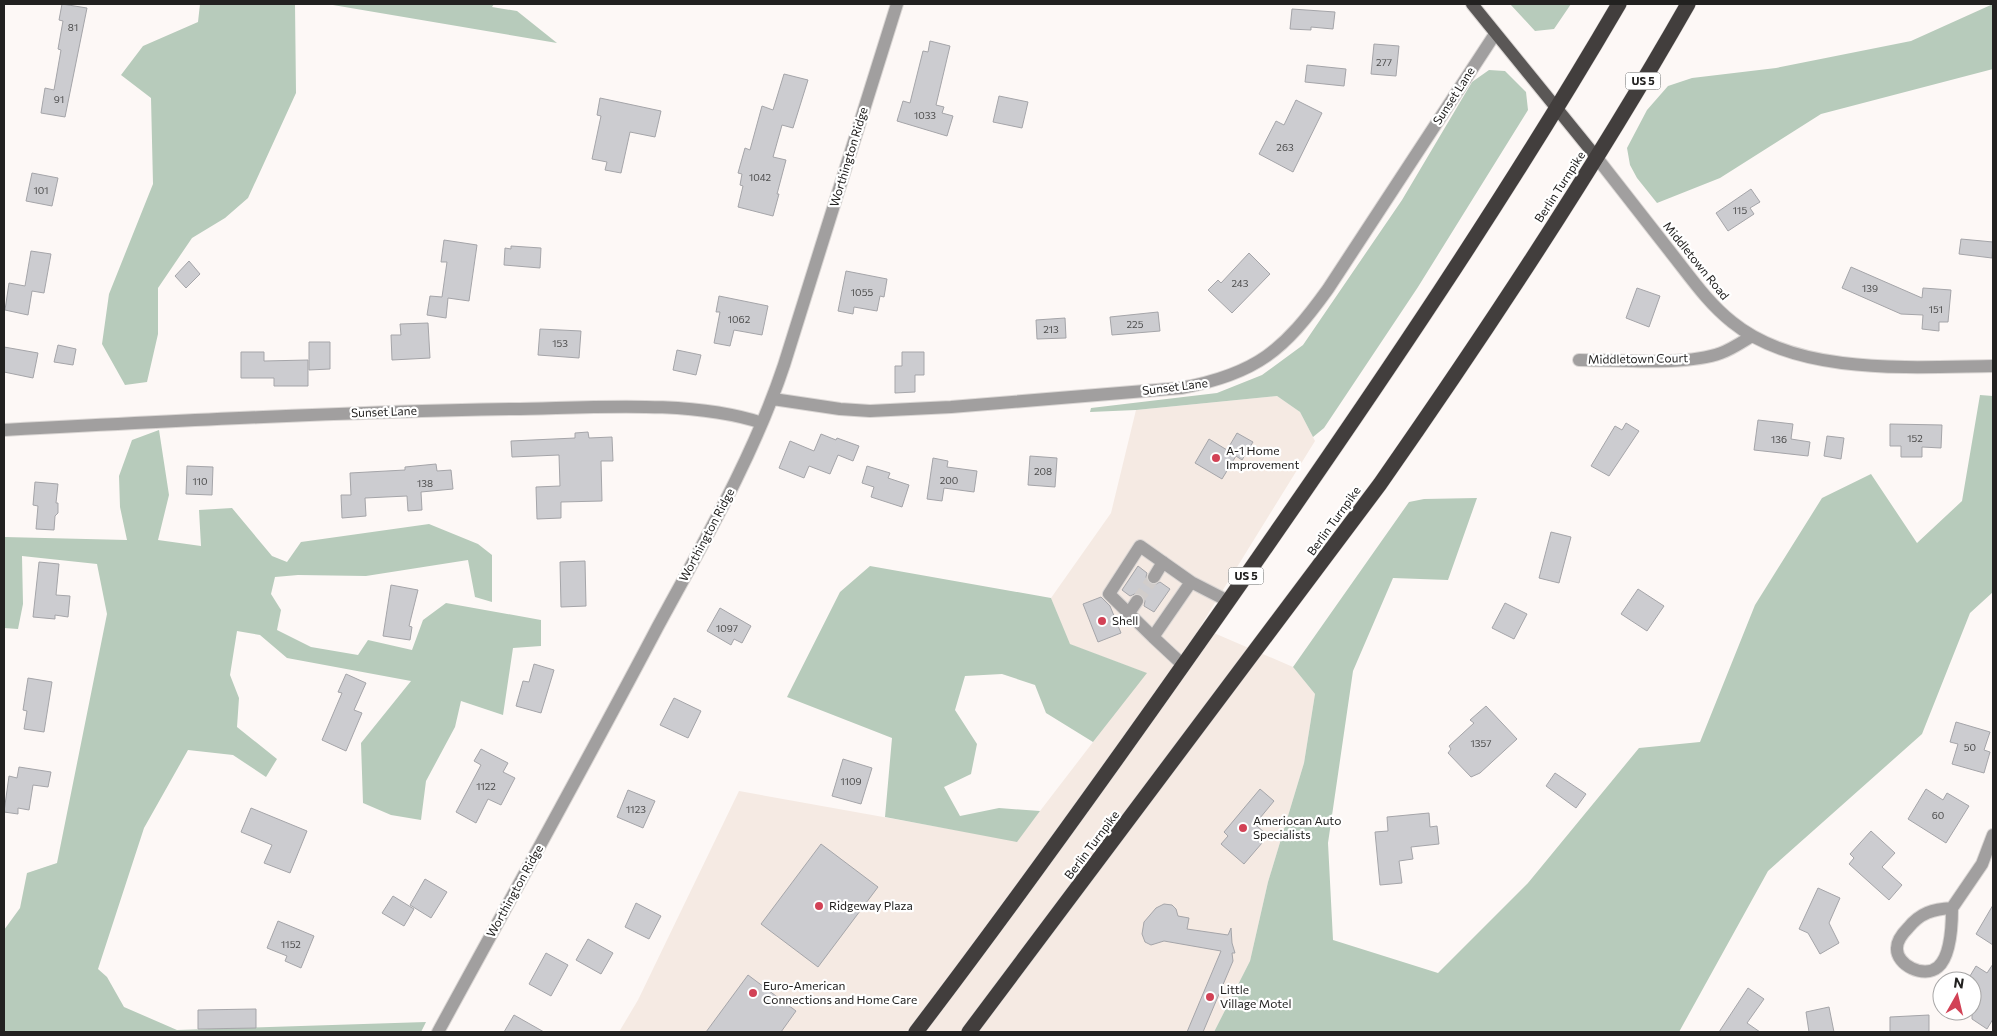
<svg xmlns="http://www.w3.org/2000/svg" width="1997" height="1036" viewBox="0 0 1997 1036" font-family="Commissioner,sans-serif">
<rect width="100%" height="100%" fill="#fdf8f6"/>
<!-- built -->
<path fill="#f5eae3" d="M 1277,396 L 1300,412 L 1315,441 L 1200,627 L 1293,667 L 1315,694 L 1304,763 L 1268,882 L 1250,961 L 1214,1032 L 619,1032 L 638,1000 L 739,791 L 1017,841 L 1146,673 L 1069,644 L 1051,598 L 1111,513 L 1136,410 Z"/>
<!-- green -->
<path fill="#b7cbbb" d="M 200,4 L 295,4 L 296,93 L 248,198 L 225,218 L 192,238 L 158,288 L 158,334 L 147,382 L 125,385 L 102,344 L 109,294 L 153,184 L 151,98 L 121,75 L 143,46 L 198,22 Z
M 327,4 L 494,4 L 492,7 L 517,11 L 557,43 Z
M 1510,4 L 1571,4 L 1554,29 L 1535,31 Z
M 1993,4 L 1993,69 L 1821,114 L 1720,178 L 1657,203 L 1637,178 L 1630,165 L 1627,148 L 1647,110 L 1668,86 L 1692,78 L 1776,68 L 1911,41 Z
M 1489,70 L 1505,71 L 1526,92 L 1528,110 L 1418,287 L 1324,428 L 1313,437 L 1300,412 L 1277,396 L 1136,410 L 1090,412 L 1091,408 L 1217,393 L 1262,375 L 1303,345 L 1402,200 L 1472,82 Z
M 1980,395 L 1993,396 L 1993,592 L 1970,613 L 1922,734 L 1768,871 L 1679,1032 L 1214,1032 L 1250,961 L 1268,882 L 1304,763 L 1315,694 L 1293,667 L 1409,502 L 1424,499 L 1477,498 L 1448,580 L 1393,578 L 1353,671 L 1328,843 L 1333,940 L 1438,973 L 1528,883 L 1639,748 L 1700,742 L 1755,605 L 1822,498 L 1871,474 L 1917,543 L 1962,501 Z
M 159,430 L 169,495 L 158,540 L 201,546 L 199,510 L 232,508 L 272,556 L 287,562 L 301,542 L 429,524 L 478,544 L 492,555 L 492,602 L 475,597 L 468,560 L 366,576 L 298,575 L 275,577 L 271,594 L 281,610 L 277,630 L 311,647 L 358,655 L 368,640 L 412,650 L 423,620 L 446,603 L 541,620 L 541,646 L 513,648 L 503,715 L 461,701 L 455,727 L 426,781 L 421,820 L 391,815 L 363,803 L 361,743 L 411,681 L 287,658 L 260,635 L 237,631 L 230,675 L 239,698 L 237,727 L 277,759 L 266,777 L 233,755 L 188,750 L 144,828 L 98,969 L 107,977 L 124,1007 L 177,1030 L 426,1022 L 421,1032 L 4,1032 L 4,930 L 20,908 L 27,873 L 57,863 L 107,614 L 97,564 L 22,556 L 23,604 L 18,629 L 4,628 L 4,537 L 127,540 L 120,507 L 119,476 L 132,440 Z
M 870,566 L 1051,598 L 1070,644 L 1147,673 L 1093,742 L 1046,713 L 1035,685 L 1002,674 L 965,676 L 955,710 L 977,744 L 971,774 L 944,787 L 960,816 L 999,808 L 1040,811 L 1017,842 L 885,817 L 892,738 L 787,697 L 840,592 Z"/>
<!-- building -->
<path fill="#ccccd0" stroke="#a5a5a9" d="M 62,4 L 87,8 L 65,117 L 41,113 L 45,88 L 54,90 L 61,50 L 58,49 L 63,21 L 59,20 Z
M 1292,9 L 1335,12 L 1333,29 L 1311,27 L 1311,30 L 1290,29 Z
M 930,41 L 950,46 L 936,105 L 944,107 L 942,113 L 953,116 L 947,136 L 897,121 L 903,101 L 910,103 L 923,51 L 928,52 Z
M 1374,44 L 1399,46 L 1396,76 L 1371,74 Z
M 1307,65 L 1346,69 L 1344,86 L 1305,82 Z
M 784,74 L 808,80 L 793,128 L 782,125 L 773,157 L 786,160 L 777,194 L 779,194 L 773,216 L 738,207 L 743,186 L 740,185 L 742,174 L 738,173 L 745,148 L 750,150 L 762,106 L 773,110 Z
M 999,96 L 1028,102 L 1022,128 L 993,122 Z
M 600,98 L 661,111 L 655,137 L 630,132 L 621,173 L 605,170 L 607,162 L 592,159 L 601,116 L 597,115 Z
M 1296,100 L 1322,113 L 1293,172 L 1259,154 L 1276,121 L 1284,125 Z
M 32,173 L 58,178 L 52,206 L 26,201 Z
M 1751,189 L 1760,202 L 1750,208 L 1754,214 L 1728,231 L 1716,213 Z
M 1961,239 L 1993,242 L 1992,258 L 1959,254 Z
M 444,240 L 477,245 L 469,301 L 448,298 L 446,318 L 427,315 L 430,296 L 442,297 L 447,262 L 441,262 Z
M 511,246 L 541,248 L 540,268 L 504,265 L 505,248 L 511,249 Z
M 31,251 L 51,254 L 44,293 L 32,291 L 28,315 L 5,310 L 9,283 L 25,286 Z
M 1249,253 L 1270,274 L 1232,313 L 1208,290 L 1218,280 L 1221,283 Z
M 189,261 L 200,274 L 186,288 L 175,276 Z
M 1851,267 L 1922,298 L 1923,288 L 1951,290 L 1948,322 L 1939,322 L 1939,331 L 1922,329 L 1923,315 L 1901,314 L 1842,288 Z
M 846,271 L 887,279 L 884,297 L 880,296 L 877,311 L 854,307 L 853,314 L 838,311 Z
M 1637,288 L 1660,296 L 1649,327 L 1626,318 Z
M 719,296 L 768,306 L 762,335 L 734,330 L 730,346 L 714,343 L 720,312 L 716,312 Z
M 1158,312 L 1160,331 L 1112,335 L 1110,317 Z
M 1065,318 L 1066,338 L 1037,339 L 1036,320 Z
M 428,323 L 430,358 L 392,360 L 391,335 L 401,335 L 400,324 Z
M 540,329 L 581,331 L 579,358 L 538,355 Z
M 309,342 L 330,342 L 330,369 L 309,370 Z
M 58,345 L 76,349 L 73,365 L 54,362 Z
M 4,347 L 38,353 L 33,378 L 4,372 Z
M 677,350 L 701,355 L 696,375 L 673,370 Z
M 241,352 L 264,352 L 264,361 L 308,360 L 308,386 L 274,386 L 274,378 L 241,378 Z
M 902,352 L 924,352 L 924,375 L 915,375 L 915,392 L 895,393 L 895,366 L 902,366 Z
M 1758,420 L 1793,424 L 1791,439 L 1810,442 L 1808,456 L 1754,450 Z
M 1626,423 L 1639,431 L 1609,476 L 1591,466 L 1615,426 L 1622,430 Z
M 1890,424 L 1942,425 L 1941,448 L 1922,447 L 1922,457 L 1901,457 L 1901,446 L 1890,446 Z
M 588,432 L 589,438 L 612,437 L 613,461 L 601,461 L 602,501 L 561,502 L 561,518 L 537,519 L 536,487 L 560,486 L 559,455 L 512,457 L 511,441 L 575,438 L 575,433 Z
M 1237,433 L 1253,442 L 1242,460 L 1236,456 L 1222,479 L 1195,463 L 1209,439 L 1227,450 Z
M 821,434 L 836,440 L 837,438 L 859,446 L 853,461 L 838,455 L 830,474 L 809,466 L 804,478 L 779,468 L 790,441 L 814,451 Z
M 1827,436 L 1844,438 L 1841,459 L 1824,456 Z
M 1030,456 L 1057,458 L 1055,487 L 1028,485 Z
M 933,458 L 948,461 L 947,467 L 977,471 L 974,492 L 944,488 L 942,501 L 927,499 Z
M 436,464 L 437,471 L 451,470 L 453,489 L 421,492 L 422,510 L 408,511 L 407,496 L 365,498 L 366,516 L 342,518 L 341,495 L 351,495 L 350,473 L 405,470 L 405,467 Z
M 187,466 L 213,467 L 212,495 L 186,494 Z
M 867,466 L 890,473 L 888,478 L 909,485 L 902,507 L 871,497 L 874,487 L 862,483 Z
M 35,482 L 58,484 L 56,503 L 58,503 L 58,513 L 55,516 L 54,530 L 36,529 L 38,506 L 33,505 Z
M 1551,532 L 1571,537 L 1559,583 L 1539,578 Z
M 585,561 L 586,606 L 561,607 L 560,562 Z
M 39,562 L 59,564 L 56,595 L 70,596 L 68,617 L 55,615 L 55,619 L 33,617 Z
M 1138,566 L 1147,573 L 1146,577 L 1149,584 L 1154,585 L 1160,582 L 1170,589 L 1154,612 L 1144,606 L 1145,601 L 1142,595 L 1137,593 L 1130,596 L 1122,590 Z
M 391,585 L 418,590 L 409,626 L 412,627 L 410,640 L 383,636 Z
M 1638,589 L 1664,606 L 1647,631 L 1621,614 Z
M 1101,597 L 1110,606 L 1121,633 L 1098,642 L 1083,604 Z
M 1505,603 L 1527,614 L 1514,639 L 1492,628 Z
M 720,608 L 751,626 L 742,643 L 734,639 L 731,645 L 707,631 Z
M 534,664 L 554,670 L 541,713 L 516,706 L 523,681 L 529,682 Z
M 346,674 L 366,683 L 354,710 L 362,713 L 346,751 L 322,740 L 342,693 L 338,692 Z
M 28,678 L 52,682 L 44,732 L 24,729 L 27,711 L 23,710 Z
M 674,698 L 701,711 L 688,738 L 660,725 Z
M 1486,706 L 1517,739 L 1480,773 L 1471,777 L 1448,753 L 1451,749 L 1449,746 L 1474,723 L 1470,720 Z
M 1956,722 L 1990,732 L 1984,750 L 1990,752 L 1984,773 L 1952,764 L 1958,744 L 1950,742 Z
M 481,749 L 508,763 L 503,772 L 515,778 L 501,805 L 488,799 L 476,823 L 456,812 L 481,765 L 474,761 Z
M 843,759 L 872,768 L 861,804 L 832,796 Z
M 19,767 L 51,772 L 48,787 L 33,785 L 29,810 L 18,808 L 18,814 L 4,812 L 9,776 L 17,778 Z
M 1555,773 L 1586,794 L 1576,808 L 1546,786 Z
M 1260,789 L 1274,801 L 1255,824 L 1268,836 L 1244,864 L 1221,844 L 1228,836 L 1224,832 Z
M 1926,789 L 1943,800 L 1947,793 L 1969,806 L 1946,843 L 1908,819 Z
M 628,790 L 655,801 L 643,828 L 617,817 Z
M 251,808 L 307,831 L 290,873 L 264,863 L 272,845 L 241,832 Z
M 1429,813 L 1430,827 L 1437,826 L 1439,844 L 1411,847 L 1413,859 L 1399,861 L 1402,883 L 1380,885 L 1375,832 L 1388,831 L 1387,817 Z
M 1871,831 L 1895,853 L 1882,867 L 1902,885 L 1889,900 L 1849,864 L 1854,858 L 1850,854 Z
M 821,844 L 878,887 L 818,967 L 761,924 Z
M 425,879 L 447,892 L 431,918 L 410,905 Z
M 1818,888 L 1840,898 L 1829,923 L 1839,943 L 1820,954 L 1808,933 L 1799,929 Z
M 393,896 L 414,909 L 404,926 L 382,913 Z
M 636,903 L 661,916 L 649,939 L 625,927 Z
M 1164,904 L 1172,905 L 1176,909 L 1178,916 L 1189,918 L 1187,929 L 1228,935 L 1231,928 L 1232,943 L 1235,953 L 1232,953 L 1233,961 L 1203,1032 L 1187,1032 L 1221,951 L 1164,941 L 1151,945 L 1145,942 L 1142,934 L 1144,922 L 1156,908 Z
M 1993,905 L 1993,945 L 1976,934 Z
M 278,921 L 314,936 L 301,968 L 285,961 L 287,956 L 267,948 Z
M 588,939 L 613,953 L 601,974 L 576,960 Z
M 546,953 L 568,965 L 551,996 L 529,984 Z
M 1993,964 L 1993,1019 L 1987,1029 L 1972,1019 L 1972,997 L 1978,988 L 1972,984 L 1972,981 L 1967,981 L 1976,966 L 1987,973 Z
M 748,975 L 796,1011 L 781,1032 L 706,1032 Z
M 1748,988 L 1764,999 L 1747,1023 L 1760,1032 L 1719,1032 Z
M 1829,1007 L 1834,1032 L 1809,1032 L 1806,1012 Z
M 256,1009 L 256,1028 L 198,1029 L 198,1010 Z
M 514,1015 L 544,1032 L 504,1032 Z
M 1929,1015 L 1929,1032 L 1890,1032 L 1890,1017 Z"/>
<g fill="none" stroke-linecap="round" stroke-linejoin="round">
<!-- minor-tunnel -->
<path stroke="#d1cdcb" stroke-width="12" stroke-dasharray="12 6" stroke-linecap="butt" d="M 1137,601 L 1154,577"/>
<!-- minor casing -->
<g stroke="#dad6d4" stroke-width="14">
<path id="minor" d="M 1597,158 C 1622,190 1647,222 1672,254 C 1691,278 1708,303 1732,322 C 1798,376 1912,367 1993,366
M 1579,360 C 1619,360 1686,366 1721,353 C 1732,349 1742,342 1752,336
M 773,399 L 840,409 L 870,411 L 951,407 L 1181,388 C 1257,374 1284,350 1328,289 L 1495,34
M 4,430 C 173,421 342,412 512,409 C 588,408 690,399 762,423
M 1154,577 L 1163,562
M 1129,613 L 1137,601
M 1153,637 L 1109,594 L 1140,546 L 1191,582
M 1183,665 L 1153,637 L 1191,582 L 1228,601
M 1952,908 C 1952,924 1951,956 1938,967 C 1924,979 1896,965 1897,948 C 1897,941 1903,933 1908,928 C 1920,913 1933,909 1952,908 Z
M 1952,908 L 1982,864 L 1993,835
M 438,1032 C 511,898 585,765 656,630 C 703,543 753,458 784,365 L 897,4"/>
</g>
<!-- major casing -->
<g stroke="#dad6d4" stroke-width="14">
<path id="major" d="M 1472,4 L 1597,158"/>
</g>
<!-- highway casing -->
<g stroke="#dad6d4" stroke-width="16">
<path id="highway" d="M 916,1032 C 1031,881 1141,726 1250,570 C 1379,385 1505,199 1619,4
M 969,1032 L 1380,484 C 1489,328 1594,169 1688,4"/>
</g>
<!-- minor -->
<use href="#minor" stroke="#a19f9f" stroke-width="12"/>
<!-- major -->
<use href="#major" stroke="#5a5756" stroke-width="12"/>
<!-- highway -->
<use href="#highway" stroke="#423e3d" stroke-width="15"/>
</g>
<!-- markers -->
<g fill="#d24256" stroke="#fff" stroke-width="2">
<circle cx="1216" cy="458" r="5"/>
<circle cx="1102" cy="621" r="5"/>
<circle cx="1243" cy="828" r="5"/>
<circle cx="819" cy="906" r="5"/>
<circle cx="753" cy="993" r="5"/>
<circle cx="1210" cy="997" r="5"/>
</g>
<g text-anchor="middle" stroke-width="4.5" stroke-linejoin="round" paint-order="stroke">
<!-- number labels -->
<g font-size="10" fill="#4c4c4c">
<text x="73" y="31">81</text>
<text x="1384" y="66">277</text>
<text x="59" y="103">91</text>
<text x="925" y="119">1033</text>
<text x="1285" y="151">263</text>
<text x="760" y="181">1042</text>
<text x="41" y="194">101</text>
<text x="1740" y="214">115</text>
<text x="1240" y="287">243</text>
<text x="1870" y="292">139</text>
<text x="862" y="296">1055</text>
<text x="1936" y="313">151</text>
<text x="739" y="323">1062</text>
<text x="1135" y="328">225</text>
<text x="1051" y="333">213</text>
<text x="560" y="347">153</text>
<text x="1915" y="442">152</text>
<text x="1779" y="443">136</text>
<text x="1043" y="475">208</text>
<text x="949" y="484">200</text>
<text x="200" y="485">110</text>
<text x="425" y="487">138</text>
<text x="727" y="632">1097</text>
<text x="1481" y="747">1357</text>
<text x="1970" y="751">50</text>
<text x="851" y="785">1109</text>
<text x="486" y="790">1122</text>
<text x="636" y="813">1123</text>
<text x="1938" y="819">60</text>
<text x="291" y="948">1152</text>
</g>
<!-- shield labels -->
<g fill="#fff" stroke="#646463" stroke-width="1">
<rect x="1625.5" y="72.5" width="35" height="17" rx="4"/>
<rect x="1228.5" y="567.5" width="35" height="17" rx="4"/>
</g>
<g font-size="11" font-weight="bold" fill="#222120">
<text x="1643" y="85">US 5</text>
<text x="1246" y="580">US 5</text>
</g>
<!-- street labels -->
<g font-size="12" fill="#222120" stroke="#fff">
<text transform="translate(1454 96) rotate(-57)" y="4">Sunset Lane</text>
<text transform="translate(849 157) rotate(-73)" y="4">Worthington Ridge</text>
<text transform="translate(1560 187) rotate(-57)" y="4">Berlin Turnpike</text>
<text transform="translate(1696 261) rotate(51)" y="4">Middletown Road</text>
<text transform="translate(1638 359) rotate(-1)" y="4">Middletown Court</text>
<text transform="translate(1175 387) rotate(-7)" y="4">Sunset Lane</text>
<text transform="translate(384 412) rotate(-2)" y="4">Sunset Lane</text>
<text transform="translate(1334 521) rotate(-54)" y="4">Berlin Turnpike</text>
<text transform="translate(707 535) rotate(-62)" y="4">Worthington Ridge</text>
<text transform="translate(1092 845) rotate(-53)" y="4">Berlin Turnpike</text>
<text transform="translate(515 891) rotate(-61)" y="4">Worthington Ridge</text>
</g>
<!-- poi labels -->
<g font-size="12" fill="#222120" stroke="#fff" text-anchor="start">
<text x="1226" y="455">A-1 Home<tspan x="1226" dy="14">Improvement</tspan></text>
<text x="1112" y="625">Shell</text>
<text x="1253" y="825">Ameriocan Auto<tspan x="1253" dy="14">Specialists</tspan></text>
<text x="829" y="910">Ridgeway Plaza</text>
<text x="763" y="990">Euro-American<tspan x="763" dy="14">Connections and Home Care</tspan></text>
<text x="1220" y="994">Little<tspan x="1220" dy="14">Village Motel</tspan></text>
</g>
</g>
<!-- border -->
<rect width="1997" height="1036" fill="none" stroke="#222120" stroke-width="10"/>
<!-- north arrow -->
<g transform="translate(1957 996) rotate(8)"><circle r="24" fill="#ffffff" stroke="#a7a6a6"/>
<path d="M0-4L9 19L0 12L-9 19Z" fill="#d24256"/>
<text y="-8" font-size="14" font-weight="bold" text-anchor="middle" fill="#222120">N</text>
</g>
</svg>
